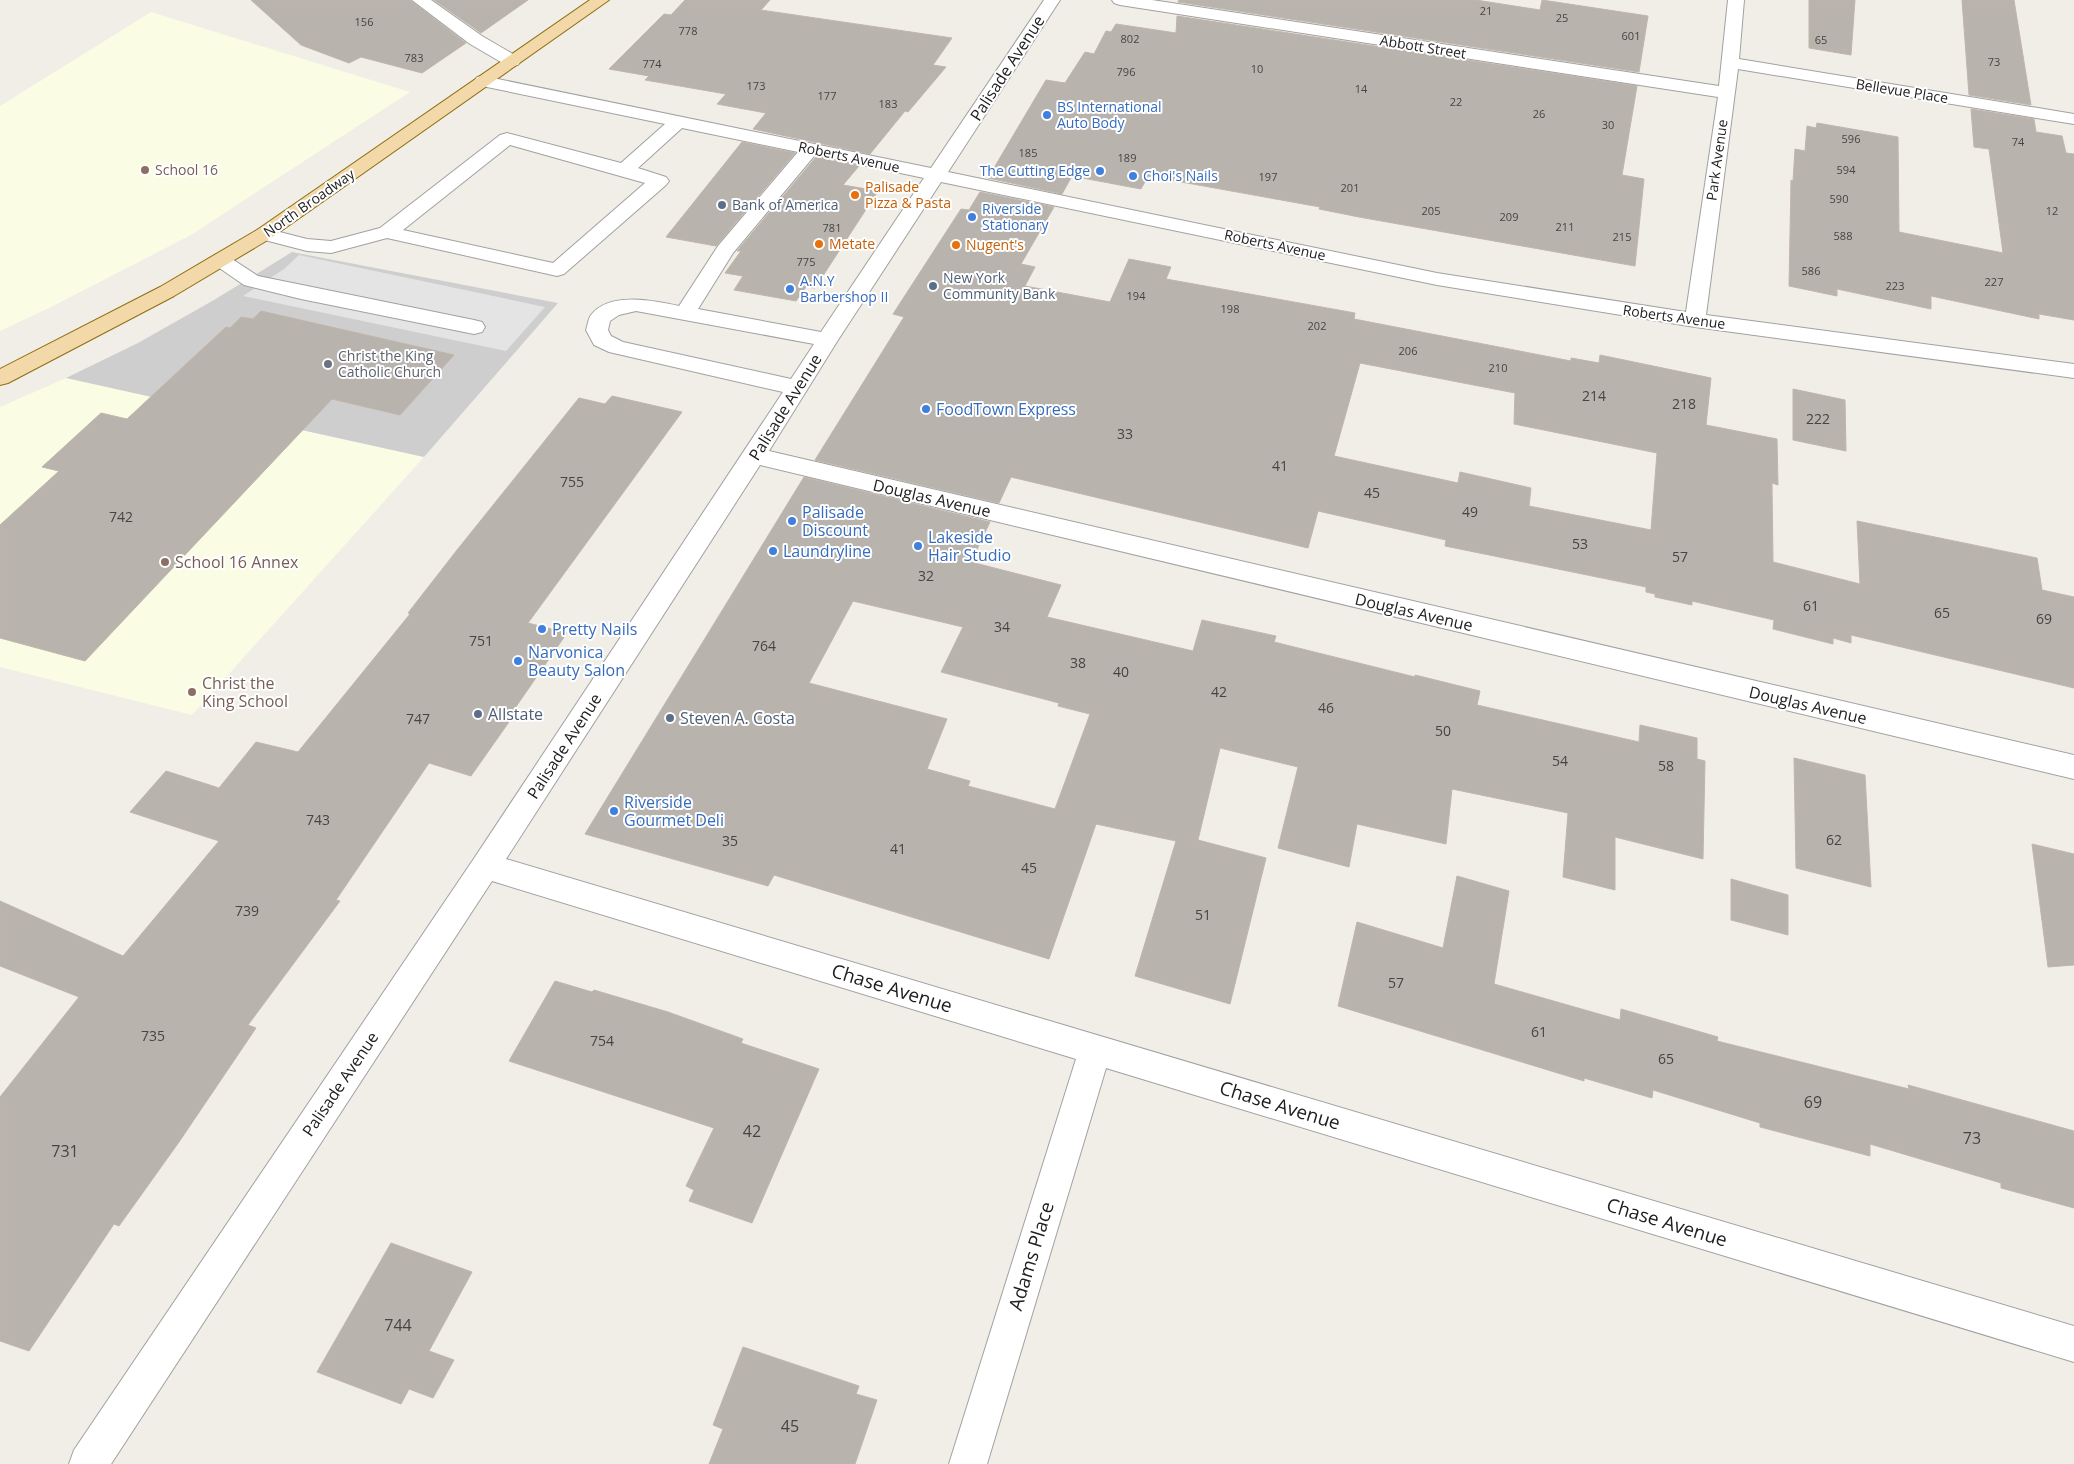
<svg xmlns="http://www.w3.org/2000/svg" width="2074" height="1464" viewBox="0 0 2074 1464" font-family="'Open Sans',sans-serif">
<rect width="100%" height="100%" fill="#f0eee7"/>
<!-- education -->
<path fill="#fafce4" d="M 151,12 L 410,92 L 191,235 L 51,307 L 0,331 L 0,106 Z
M 66,378 L 424,457 L 192,715 L 0,667 L 0,407 Z"/>
<!-- religious -->
<path fill="#cecece" d="M 292,252 L 558,303 L 424,457 L 66,378 L 138,343 L 214,300 Z"/>
<!-- parking -->
<path fill="#e4e4e4" d="M 299,255 L 545,307 L 506,351 L 243,296 L 284,269 Z"/>
<!-- building -->
<path fill="#b9b3ad" stroke="#c0b6ab" fill-rule="evenodd" d="M 251,0 L 410,0 L 466,43 L 422,73 L 361,57 L 349,63 L 301,45 Z
M 434,0 L 528,0 L 481,33 Z
M 685,0 L 770,0 L 761,10 L 952,38 L 933,65 L 946,67 L 908,112 L 905,111 L 870,154 L 753,129 L 766,113 L 717,104 L 726,94 L 645,80 L 649,76 L 609,69 L 664,14 L 671,15 Z
M 1179,0 L 1476,0 L 1540,10 L 1542,0 L 1648,16 L 1639,72 L 1178,2 Z
M 1809,0 L 1855,0 L 1851,55 L 1809,48 Z
M 1962,0 L 2014,0 L 2031,105 L 1969,95 Z
M 1177,16 L 1637,86 L 1622,175 L 1644,179 L 1635,266 L 1359,217 L 1319,209 L 1320,207 L 1148,176 L 1141,189 L 1072,176 L 1062,194 L 988,178 L 1046,80 L 1065,83 L 1085,52 L 1094,54 L 1106,31 L 1111,32 L 1116,24 L 1176,33 Z
M 1971,109 L 2034,119 L 2036,132 L 2062,136 L 2066,153 L 2074,154 L 2074,320 L 2039,314 L 2039,319 L 1931,296 L 1931,309 L 1837,289 L 1837,296 L 1789,286 L 1791,180 L 1793,181 L 1795,149 L 1805,151 L 1807,126 L 1816,128 L 1817,123 L 1898,137 L 1899,232 L 2003,253 L 1989,149 L 1974,147 Z
M 742,142 L 795,153 L 716,246 L 666,237 Z
M 816,157 L 859,166 L 843,185 L 878,191 L 815,288 L 806,287 L 796,301 L 734,290 L 743,276 L 725,273 L 741,251 L 737,251 Z
M 980,192 L 1054,207 L 1021,264 L 1035,267 L 1025,286 L 1110,302 L 1129,259 L 1171,267 L 1166,279 L 1355,313 L 1354,319 L 1571,361 L 1571,358 L 1599,363 L 1600,355 L 1711,378 L 1706,425 L 1777,439 L 1778,485 L 1772,483 L 1773,562 L 1860,584 L 1857,521 L 2037,558 L 2042,590 L 2074,597 L 2074,688 L 1851,635 L 1851,643 L 1833,638 L 1833,644 L 1773,629 L 1774,620 L 1692,601 L 1692,605 L 1655,597 L 1655,594 L 1646,592 L 1646,587 L 1445,546 L 1446,540 L 1318,511 L 1308,548 L 1011,477 L 999,503 L 815,460 L 904,317 L 893,314 L 961,209 L 969,210 ZM 1360,363 L 1515,393 L 1514,424 L 1657,453 L 1651,530 L 1529,506 L 1531,488 L 1460,472 L 1458,483 L 1334,456 Z
M 261,311 L 454,355 L 400,415 L 332,399 L 85,661 L 0,638 L 0,525 L 59,471 L 42,467 L 101,413 L 127,419 L 226,327 L 230,328 L 241,317 L 253,319 Z
M 1793,389 L 1845,400 L 1846,451 L 1793,440 Z
M 612,396 L 682,412 L 528,623 L 567,633 L 513,711 L 516,712 L 471,776 L 429,763 L 336,900 L 340,901 L 248,1025 L 256,1028 L 179,1142 L 119,1226 L 114,1224 L 29,1351 L 0,1341 L 0,1097 L 79,997 L 0,966 L 0,901 L 123,956 L 219,841 L 130,812 L 166,771 L 219,788 L 256,742 L 298,752 L 410,614 L 408,613 L 457,550 L 579,398 L 605,404 Z
M 804,477 L 990,522 L 971,562 L 1061,585 L 1047,617 L 1193,651 L 1202,620 L 1276,636 L 1274,642 L 1415,677 L 1415,675 L 1480,691 L 1477,705 L 1639,742 L 1640,725 L 1697,738 L 1697,759 L 1705,761 L 1703,859 L 1615,837 L 1615,890 L 1563,877 L 1568,813 L 1452,789 L 1446,844 L 1357,824 L 1349,867 L 1278,848 L 1298,767 L 1220,748 L 1198,840 L 1266,858 L 1230,1004 L 1135,976 L 1176,841 L 1096,824 L 1049,959 L 774,875 L 768,886 L 585,834 ZM 853,601 L 963,627 L 941,672 L 1059,703 L 1058,706 L 1090,714 L 1055,809 L 968,786 L 970,781 L 927,769 L 947,719 L 809,683 Z
M 1794,758 L 1865,775 L 1871,887 L 1796,868 Z
M 2032,844 L 2074,854 L 2074,965 L 2048,967 Z
M 1457,876 L 1509,891 L 1494,984 L 1620,1020 L 1621,1009 L 1718,1037 L 1717,1041 L 1909,1089 L 1908,1085 L 2074,1131 L 2074,1208 L 2001,1188 L 2001,1183 L 1870,1144 L 1870,1156 L 1760,1127 L 1760,1123 L 1653,1090 L 1652,1098 L 1584,1078 L 1584,1081 L 1338,1006 L 1357,922 L 1443,948 Z
M 1731,879 L 1788,895 L 1788,935 L 1731,920 Z
M 555,981 L 592,992 L 594,990 L 668,1012 L 743,1039 L 741,1043 L 819,1069 L 752,1223 L 689,1201 L 694,1190 L 686,1186 L 714,1128 L 509,1061 Z
M 391,1243 L 472,1272 L 429,1351 L 454,1360 L 433,1398 L 409,1389 L 401,1404 L 317,1372 Z
M 743,1347 L 859,1386 L 856,1394 L 877,1400 L 855,1464 L 709,1464 L 723,1429 L 713,1425 Z"/>
<g fill="none" stroke-linecap="round" stroke-linejoin="round">
<!-- minor casing -->
<g stroke="#a1a1a1" stroke-width="2">
<path id="minor" d="M 412,0 L 431,0 L 482,36 L 518,57 L 521,61 L 518,65 L 512,66 L 506,65 L 470,44 Z
M 1044,0 L 1060,0 L 948,172 L 1437,273 L 1686,312 L 1718,97 L 1120,5 L 1114,3 L 1112,0 L 1152,0 L 1719,86 L 1728,0 L 1744,0 L 1739,59 L 2074,114 L 2074,124 L 1738,69 L 1706,315 L 2074,364 L 2074,378 L 1695,327 L 1437,285 L 941,182 L 838,340 L 769,451 L 2074,755 L 2074,779 L 760,465 L 506,859 L 2074,1326 L 2074,1362 L 1106,1068 L 987,1464 L 949,1464 L 1076,1059 L 492,881 L 111,1464 L 69,1464 L 74,1450 L 475,857 L 783,392 L 609,352 L 594,345 L 586,330 C 588,325 588,319 591,315 C 610,291 654,301 679,306 L 718,246 L 798,152 L 682,128 L 638,168 L 666,177 L 669,181 L 666,185 L 564,274 L 557,276 L 387,238 L 331,253 L 307,251 L 257,238 L 254,234 L 257,230 L 264,228 L 307,239 L 331,241 L 380,228 L 500,135 L 507,133 L 621,163 L 665,124 L 477,85 L 474,81 L 477,77 L 483,76 L 931,168 ZM 510,145 L 645,183 L 553,263 L 403,230 ZM 815,155 L 924,178 L 821,332 L 698,309 L 733,253 ZM 636,311 L 814,344 L 791,379 L 623,342 L 611,336 L 608,330 L 610,321 L 619,315 Z
M 222,255 L 229,257 L 258,276 L 474,320 L 482,322 L 485,327 L 482,332 L 474,334 L 301,299 L 244,285 L 215,265 L 212,261 L 215,257 Z"/>
</g>
<!-- major casing -->
<g stroke="#8d6e0f" stroke-width="2">
<path id="major" d="M 590,0 L 609,0 L 271,238 L 174,296 L 8,383 L 0,385 L 0,369 L 160,287 L 257,230 Z"/>
</g>
<!-- minor -->
<use href="#minor" fill="#fff" fill-rule="evenodd"/>
<!-- major -->
<use href="#major" fill="#f3d9a9" fill-rule="evenodd"/>
</g>
<!-- markers -->
<g fill="#3f7fe0" stroke="#fff" stroke-width="2">
<circle cx="1047" cy="115" r="5"/>
<circle cx="1100" cy="171" r="5"/>
<circle cx="1133" cy="176" r="5"/>
<circle cx="972" cy="217" r="5"/>
<circle cx="790" cy="289" r="5"/>
<circle cx="926" cy="409" r="5"/>
<circle cx="792" cy="521" r="5"/>
<circle cx="918" cy="546" r="5"/>
<circle cx="773" cy="551" r="5"/>
<circle cx="542" cy="629" r="5"/>
<circle cx="518" cy="661" r="5"/>
<circle cx="614" cy="811" r="5"/>
</g>
<g fill="#8d6e63" stroke="#fff" stroke-width="2">
<circle cx="145" cy="170" r="5"/>
<circle cx="165" cy="562" r="5"/>
<circle cx="192" cy="692" r="5"/>
</g>
<g fill="#e8710a" stroke="#fff" stroke-width="2">
<circle cx="855" cy="195" r="5"/>
<circle cx="819" cy="244" r="5"/>
<circle cx="956" cy="245" r="5"/>
</g>
<g fill="#5c6f8a" stroke="#fff" stroke-width="2">
<circle cx="722" cy="205" r="5"/>
<circle cx="933" cy="286" r="5"/>
<circle cx="478" cy="714" r="5"/>
<circle cx="670" cy="718" r="5"/>
</g>
<circle fill="#6b7280" stroke="#fff" stroke-width="2" cx="328" cy="364" r="5"/>
<g text-anchor="middle" stroke-width="4" stroke-linejoin="round" paint-order="stroke">
<!-- far-number labels -->
<g font-size="11" fill="#464543">
<text x="1486" y="15">21</text>
<text x="1562" y="22">25</text>
<text x="364" y="26">156</text>
<text x="688" y="35">778</text>
<text x="1631" y="40">601</text>
<text x="1130" y="43">802</text>
<text x="1821" y="44">65</text>
<text x="414" y="62">783</text>
<text x="1994" y="66">73</text>
<text x="652" y="68">774</text>
<text x="1257" y="73">10</text>
<text x="1126" y="76">796</text>
<text x="756" y="90">173</text>
<text x="1361" y="93">14</text>
<text x="827" y="100">177</text>
<text x="1456" y="106">22</text>
<text x="888" y="108">183</text>
<text x="1539" y="118">26</text>
<text x="1608" y="129">30</text>
<text x="1851" y="143">596</text>
<text x="2018" y="146">74</text>
<text x="1028" y="157">185</text>
<text x="1127" y="162">189</text>
<text x="1846" y="174">594</text>
<text x="1268" y="181">197</text>
<text x="1350" y="192">201</text>
<text x="1839" y="203">590</text>
<text x="1431" y="215">205</text>
<text x="2052" y="215">12</text>
<text x="1509" y="221">209</text>
<text x="1565" y="231">211</text>
<text x="832" y="232">781</text>
<text x="1843" y="240">588</text>
<text x="1622" y="241">215</text>
<text x="806" y="266">775</text>
<text x="1811" y="275">586</text>
<text x="1994" y="286">227</text>
<text x="1895" y="290">223</text>
<text x="1136" y="300">194</text>
<text x="1230" y="313">198</text>
<text x="1317" y="330">202</text>
<text x="1408" y="355">206</text>
<text x="1498" y="372">210</text>
</g>
<!-- far-street labels -->
<g font-size="14" fill="#202020" stroke="#fff">
<text transform="translate(1423 47) rotate(9)" y="5">Abbott Street</text>
<text transform="translate(1902 91) rotate(9)" y="5">Bellevue Place</text>
<text transform="translate(849 157) rotate(12)" y="5">Roberts Avenue</text>
<text transform="translate(1717 160) rotate(-82)" y="5">Park Avenue</text>
<text transform="translate(309 203) rotate(-35)" y="5">North Broadway</text>
<text transform="translate(1275 245) rotate(12)" y="5">Roberts Avenue</text>
<text transform="translate(1674 317) rotate(8)" y="5">Roberts Avenue</text>
</g>
<!-- far-shop labels -->
<g font-size="14" fill="#366cbe" stroke="#fff" text-anchor="start">
<text x="1057" y="112">BS International<tspan x="1057" dy="16">Auto Body</tspan></text>
<text x="1090" y="176" text-anchor="end">The Cutting Edge</text>
<text x="1143" y="181">Choi's Nails</text>
<text x="982" y="214">Riverside<tspan x="982" dy="16">Stationary</tspan></text>
<text x="800" y="286">A.N.Y<tspan x="800" dy="16">Barbershop II</tspan></text>
</g>
<!-- far-education labels -->
<g font-size="14" fill="#785e54" stroke="#fff" text-anchor="start">
<text x="155" y="175">School 16</text>
</g>
<!-- far-food labels -->
<g font-size="14" fill="#c56008" stroke="#fff" text-anchor="start">
<text x="865" y="192">Palisade<tspan x="865" dy="16">Pizza &amp; Pasta</tspan></text>
<text x="829" y="249">Metate</text>
<text x="966" y="250">Nugent's</text>
</g>
<!-- far-service labels -->
<g font-size="14" fill="#4e5e75" stroke="#fff" text-anchor="start">
<text x="732" y="210">Bank of America</text>
<text x="943" y="283">New York<tspan x="943" dy="16">Community Bank</tspan></text>
</g>
<!-- far-worship labels -->
<g font-size="14" fill="#5b616d" stroke="#fff" text-anchor="start">
<text x="338" y="361">Christ the King<tspan x="338" dy="16">Catholic Church</tspan></text>
</g>
<!-- number labels -->
<g font-size="14" fill="#464543">
<text x="1594" y="401">214</text>
<text x="1684" y="409">218</text>
<text x="1818" y="424">222</text>
<text x="1125" y="439">33</text>
<text x="1280" y="471">41</text>
<text x="572" y="487">755</text>
<text x="1372" y="498">45</text>
<text x="1470" y="517">49</text>
<text x="121" y="522">742</text>
<text x="1580" y="549">53</text>
<text x="1680" y="562">57</text>
<text x="926" y="581">32</text>
<text x="1811" y="611">61</text>
<text x="1942" y="618">65</text>
<text x="2044" y="624">69</text>
<text x="1002" y="632">34</text>
<text x="481" y="646">751</text>
<text x="764" y="651">764</text>
<text x="1078" y="668">38</text>
<text x="1121" y="677">40</text>
<text x="1219" y="697">42</text>
<text x="1326" y="713">46</text>
<text x="418" y="724">747</text>
<text x="1443" y="736">50</text>
<text x="1560" y="766">54</text>
<text x="1666" y="771">58</text>
<text x="318" y="825">743</text>
<text x="1834" y="845">62</text>
<text x="730" y="846">35</text>
<text x="898" y="854">41</text>
<text x="1029" y="873">45</text>
<text x="247" y="916">739</text>
<text x="1203" y="920">51</text>
<text x="1396" y="988">57</text>
<text x="1539" y="1037">61</text>
<text x="153" y="1041">735</text>
<text x="602" y="1046">754</text>
<text x="1666" y="1064">65</text>
</g>
<!-- street labels -->
<g font-size="16" fill="#202020" stroke="#fff">
<text transform="translate(1007 68) rotate(-57)" y="6">Palisade Avenue</text>
<text transform="translate(785 407) rotate(-58)" y="6">Palisade Avenue</text>
<text transform="translate(932 498) rotate(13)" y="6">Douglas Avenue</text>
<text transform="translate(1414 612) rotate(13)" y="6">Douglas Avenue</text>
<text transform="translate(1808 705) rotate(13)" y="6">Douglas Avenue</text>
<text transform="translate(564 746) rotate(-57)" y="6">Palisade Avenue</text>
<text transform="translate(340 1084) rotate(-56)" y="6">Palisade Avenue</text>
</g>
<!-- shop labels -->
<g font-size="16" fill="#366cbe" stroke="#fff" text-anchor="start">
<text x="936" y="415">FoodTown Express</text>
<text x="802" y="518">Palisade<tspan x="802" dy="18">Discount</tspan></text>
<text x="928" y="543">Lakeside<tspan x="928" dy="18">Hair Studio</tspan></text>
<text x="783" y="557">Laundryline</text>
<text x="552" y="635">Pretty Nails</text>
<text x="528" y="658">Narvonica<tspan x="528" dy="18">Beauty Salon</tspan></text>
<text x="624" y="808">Riverside<tspan x="624" dy="18">Gourmet Deli</tspan></text>
</g>
<!-- education labels -->
<g font-size="16" fill="#785e54" stroke="#fff" text-anchor="start">
<text x="175" y="568">School 16 Annex</text>
<text x="202" y="689">Christ the<tspan x="202" dy="18">King School</tspan></text>
</g>
<!-- service labels -->
<g font-size="16" fill="#4e5e75" stroke="#fff" text-anchor="start">
<text x="488" y="720">Allstate</text>
<text x="680" y="724">Steven A. Costa</text>
</g>
<!-- near-number labels -->
<g font-size="16" fill="#464543">
<text x="1813" y="1108">69</text>
<text x="752" y="1137">42</text>
<text x="1972" y="1144">73</text>
<text x="65" y="1157">731</text>
<text x="398" y="1331">744</text>
<text x="790" y="1432">45</text>
</g>
<!-- near-street labels -->
<g font-size="19" fill="#202020" stroke="#fff">
<text transform="translate(892 988) rotate(17)" y="7">Chase Avenue</text>
<text transform="translate(1280 1105) rotate(17)" y="7">Chase Avenue</text>
<text transform="translate(1667 1222) rotate(17)" y="7">Chase Avenue</text>
<text transform="translate(1031 1256) rotate(-73)" y="7">Adams Place</text>
</g>
</g>
</svg>
